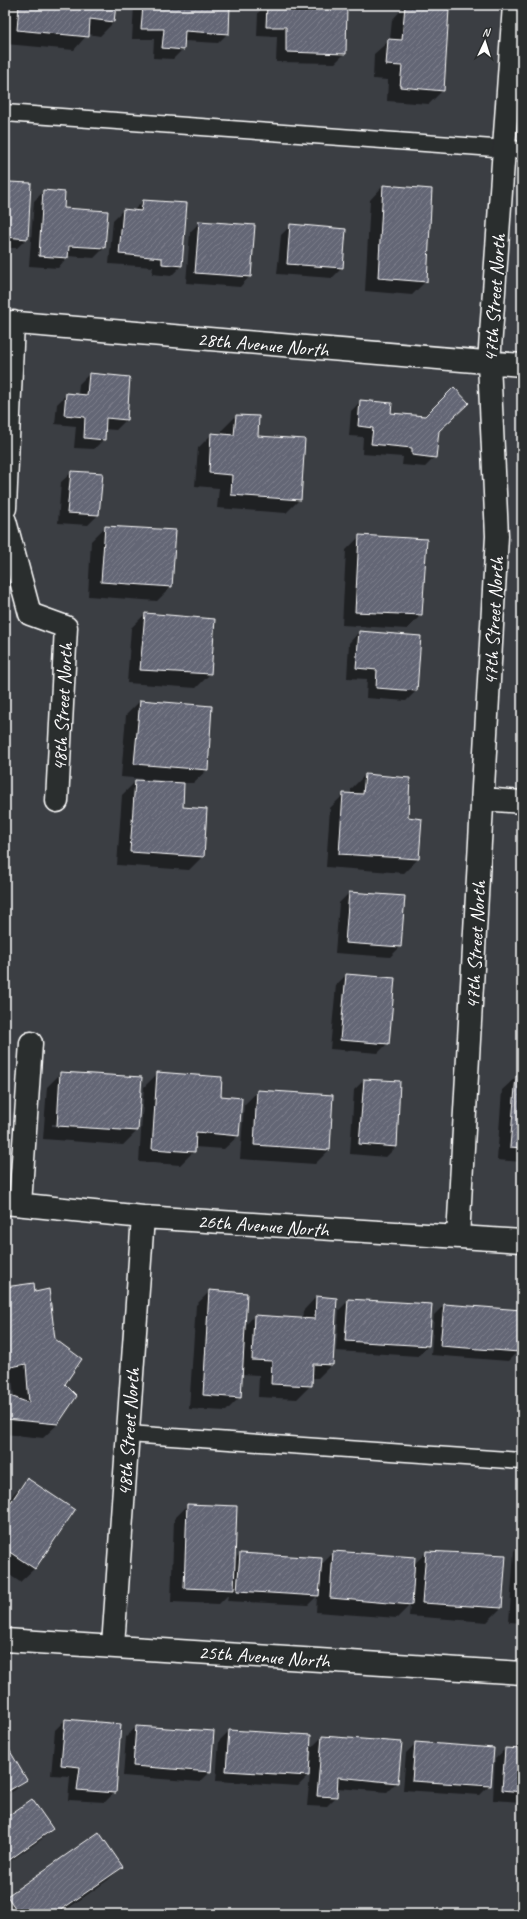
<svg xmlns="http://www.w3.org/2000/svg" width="527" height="1919" viewBox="0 0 527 1919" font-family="Caveat,sans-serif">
<defs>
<pattern id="building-hatch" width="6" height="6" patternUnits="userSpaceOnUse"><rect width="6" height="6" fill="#646675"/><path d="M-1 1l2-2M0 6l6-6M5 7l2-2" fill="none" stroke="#7b7d8a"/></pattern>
</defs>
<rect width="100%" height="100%" fill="#3b3e43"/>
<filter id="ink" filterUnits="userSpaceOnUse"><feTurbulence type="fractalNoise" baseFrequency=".025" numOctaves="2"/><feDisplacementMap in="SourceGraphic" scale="8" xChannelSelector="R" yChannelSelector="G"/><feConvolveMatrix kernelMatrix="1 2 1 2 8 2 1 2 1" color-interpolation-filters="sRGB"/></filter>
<g filter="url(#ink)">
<!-- shadow -->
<path fill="#0007" fill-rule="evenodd" d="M 7,5 L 115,5 L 114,22 L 100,36 L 88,34 L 74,50 L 5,44 Z
M 134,5 L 229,5 L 228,33 L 218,43 L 184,41 L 183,49 L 173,59 L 153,58 L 154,39 L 132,39 Z
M 265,5 L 336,5 L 345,53 L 335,63 L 276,62 L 277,37 L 257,36 L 258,13 Z
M 405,6 L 443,90 L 429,104 L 387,101 L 388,80 L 373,79 L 374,54 L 390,40 L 392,20 Z
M 9,183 L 27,238 L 17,248 L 5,248 L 5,187 Z
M 383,186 L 426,281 L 412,295 L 365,291 L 370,200 Z
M 44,191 L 63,209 L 107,212 L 104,248 L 94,258 L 68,256 L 58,268 L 29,266 L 34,201 Z
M 143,201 L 181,266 L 171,276 L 152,274 L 153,267 L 109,264 L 113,220 L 123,210 L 133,211 Z
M 200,222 L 250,276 L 240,287 L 186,283 L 190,232 Z
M 291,225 L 342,268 L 332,278 L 277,274 L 281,235 Z
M 89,374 L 126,420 L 116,430 L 104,429 L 104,439 L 94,449 L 74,448 L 76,426 L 55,424 L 57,404 L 67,394 L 78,395 L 79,384 Z
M 361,401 L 438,431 L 435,457 L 425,467 L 402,465 L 403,457 L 362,454 L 363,437 L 349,436 L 351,411 Z
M 236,416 L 257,437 L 300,499 L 286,513 L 217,508 L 219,488 L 195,486 L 198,448 L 212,434 L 222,435 L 222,430 Z
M 72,472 L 98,515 L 88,525 L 58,523 L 61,482 Z
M 105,527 L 171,587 L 157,601 L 88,596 L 91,541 Z
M 360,536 L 421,615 L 407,629 L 342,625 L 346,550 Z
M 145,614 L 214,620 L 210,674 L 196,688 L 127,683 L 131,628 Z
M 359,632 L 416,691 L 406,701 L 366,698 L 367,679 L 347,678 L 349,643 Z
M 140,701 L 207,770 L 193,783 L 183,783 L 182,808 L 203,856 L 189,870 L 117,865 L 122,795 L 136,781 L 169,783 L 169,781 L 121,777 L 126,715 Z
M 365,775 L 418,859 L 404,873 L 326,867 L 330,808 L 344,794 L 351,794 L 351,789 Z
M 349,893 L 400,947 L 390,957 L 335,953 L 339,903 Z
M 522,899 L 522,963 L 517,963 Z
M 346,975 L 388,1043 L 378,1053 L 330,1049 L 336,985 Z
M 61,1073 L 137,1131 L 123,1145 L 43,1139 L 47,1087 ZM 52,1124 L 126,1129 L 126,1131 L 52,1126 Z
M 158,1073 L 220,1097 L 238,1136 L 224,1149 L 194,1147 L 194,1151 L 180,1165 L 139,1162 L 144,1087 Z
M 516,1077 L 522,1077 L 522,1162 L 497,1160 L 502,1090 Z
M 364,1080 L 396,1147 L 386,1157 L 350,1154 L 354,1090 Z
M 258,1091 L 332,1096 L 329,1150 L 315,1164 L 240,1159 L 244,1105 Z
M 33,1284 L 34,1293 L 54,1339 L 64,1384 L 58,1424 L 43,1438 L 5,1434 L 5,1395 L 14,1399 L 12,1378 L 5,1379 L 5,1288 Z
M 210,1291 L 244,1327 L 254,1316 L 302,1319 L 303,1311 L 316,1297 L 332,1364 L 318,1378 L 311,1378 L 311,1385 L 297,1399 L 258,1397 L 259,1375 L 241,1374 L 240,1397 L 226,1411 L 189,1409 L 196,1305 Z
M 349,1300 L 428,1346 L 418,1356 L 336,1351 L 339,1310 Z
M 444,1305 L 518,1351 L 508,1361 L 431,1355 L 434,1315 Z
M 27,1480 L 73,1511 L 34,1569 L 20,1582 L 5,1572 L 5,1506 L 14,1493 Z
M 188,1505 L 234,1560 L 240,1554 L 320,1566 L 334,1552 L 413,1565 L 427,1552 L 501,1608 L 487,1622 L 409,1616 L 410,1605 L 397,1618 L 316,1612 L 317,1596 L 308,1605 L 227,1601 L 228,1595 L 219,1604 L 171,1602 L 174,1519 Z
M 522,1543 L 522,1623 L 509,1622 L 514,1551 Z
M 65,1720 L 115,1792 L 105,1802 L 68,1800 L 70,1776 L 51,1775 L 55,1730 Z
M 136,1727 L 210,1772 L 200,1782 L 123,1776 L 126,1737 Z
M 229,1731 L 310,1767 L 312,1747 L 322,1737 L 397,1782 L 387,1792 L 337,1788 L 336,1797 L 326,1807 L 307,1806 L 310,1774 L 298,1786 L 216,1781 L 219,1741 Z
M 416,1743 L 490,1785 L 480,1795 L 403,1790 L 406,1753 Z
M 5,1748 L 25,1780 L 15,1790 L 5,1796 Z
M 505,1749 L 522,1750 L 522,1802 L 493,1800 L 495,1759 Z
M 5,1819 L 52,1829 L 42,1839 L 5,1865 Z
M 122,1867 L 108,1880 L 60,1914 L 5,1914 L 5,1899 L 8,1897 Z"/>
<!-- building -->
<path fill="url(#building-hatch)" stroke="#fff" d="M 19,5 L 116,5 L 114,22 L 90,19 L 89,37 L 17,30 Z
M 143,5 L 230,5 L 229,34 L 185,31 L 184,50 L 162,48 L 164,29 L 141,29 Z
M 267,5 L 347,5 L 346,54 L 286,52 L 286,27 L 266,27 Z
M 405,5 L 449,9 L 444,91 L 400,87 L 402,66 L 386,65 L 388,39 L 402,40 Z
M 9,182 L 31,183 L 28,239 L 5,237 L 5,200 L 8,200 Z
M 383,185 L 432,189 L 427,282 L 378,278 Z
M 43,190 L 65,192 L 64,208 L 108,211 L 105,248 L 69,246 L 68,258 L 39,256 Z
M 143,200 L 187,203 L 182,266 L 162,264 L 162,258 L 119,254 L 123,209 L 141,211 Z
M 199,221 L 255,225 L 251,277 L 195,273 Z
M 290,224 L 346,229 L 343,268 L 287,264 Z
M 89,373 L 130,377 L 127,420 L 106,418 L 105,440 L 84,438 L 85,417 L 64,415 L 66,393 L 87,395 Z
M 454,387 L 469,403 L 439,431 L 436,458 L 412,455 L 412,448 L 371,444 L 373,428 L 358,426 L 360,400 L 392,403 L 391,413 L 425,416 Z
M 236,415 L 259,416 L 258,436 L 305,439 L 301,500 L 231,495 L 232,475 L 209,473 L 211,433 L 234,435 Z
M 71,471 L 103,473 L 99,515 L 67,513 Z
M 105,526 L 176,530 L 172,587 L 101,582 Z
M 359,535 L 427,539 L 422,615 L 355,612 Z
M 145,613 L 215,619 L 211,674 L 140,670 Z
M 359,631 L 421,636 L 417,691 L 376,688 L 377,670 L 356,668 Z
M 140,700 L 212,706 L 208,770 L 134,764 Z
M 365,774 L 410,778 L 408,817 L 422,819 L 419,859 L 339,854 L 343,793 L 363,794 Z
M 135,780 L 184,783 L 183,807 L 207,809 L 204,857 L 130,852 Z
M 349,892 L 405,896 L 401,947 L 345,943 Z
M 346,974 L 395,978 L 389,1044 L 340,1040 Z
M 60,1072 L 142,1077 L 138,1131 L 57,1126 Z
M 157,1072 L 222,1077 L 221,1096 L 242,1098 L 239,1136 L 196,1132 L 195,1152 L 152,1149 Z
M 516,1076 L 522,1076 L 522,1148 L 510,1147 Z
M 364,1079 L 400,1081 L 397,1147 L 359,1144 Z
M 257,1090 L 333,1095 L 330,1150 L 254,1145 Z
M 34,1283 L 35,1292 L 49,1289 L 55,1339 L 82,1359 L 65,1384 L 77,1396 L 58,1424 L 5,1419 L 5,1394 L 29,1403 L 26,1364 L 6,1368 L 5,1287 Z
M 209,1290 L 247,1293 L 241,1398 L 203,1395 Z
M 316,1296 L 337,1298 L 333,1365 L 313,1364 L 312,1386 L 271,1384 L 272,1361 L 252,1360 L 254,1315 L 315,1319 Z
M 348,1299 L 432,1304 L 429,1346 L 345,1341 Z
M 444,1304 L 522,1310 L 519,1352 L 440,1346 Z
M 27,1478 L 75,1510 L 35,1569 L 5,1549 L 5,1511 Z
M 187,1504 L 237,1506 L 234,1590 L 184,1588 Z
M 333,1551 L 415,1557 L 412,1605 L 330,1598 Z
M 426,1551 L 506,1555 L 502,1608 L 422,1603 Z
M 240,1553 L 322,1558 L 319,1596 L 237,1591 Z
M 65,1719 L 121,1724 L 116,1793 L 77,1790 L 80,1767 L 61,1765 Z
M 136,1726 L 214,1731 L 211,1772 L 133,1766 Z
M 229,1730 L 311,1735 L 309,1776 L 226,1771 Z
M 322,1736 L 402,1742 L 398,1783 L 338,1777 L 337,1797 L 317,1796 Z
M 415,1742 L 494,1748 L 491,1786 L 412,1781 Z
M 7,1746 L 27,1780 L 5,1793 L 5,1747 Z
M 505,1748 L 522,1749 L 522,1792 L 502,1790 Z
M 32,1799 L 53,1829 L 5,1863 L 5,1818 Z
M 99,1832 L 123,1867 L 55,1914 L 19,1914 L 7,1896 Z"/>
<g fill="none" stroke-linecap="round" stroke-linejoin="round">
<!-- service casing -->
<g stroke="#fff" stroke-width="19">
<path id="service" d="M 5,113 L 522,150
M 128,1434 L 522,1461"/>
</g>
<!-- minor casing -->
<g stroke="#fff" stroke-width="25">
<path id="minor" d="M 5,322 L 522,365
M 5,508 L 13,322
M 5,521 L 30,614 L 66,627 L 57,801
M 483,799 L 522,802
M 5,1203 L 143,1217 L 522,1241
M 20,1204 L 31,1043
M 458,1237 L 497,536 L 489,363 L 514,5
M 5,1640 L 522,1673
M 113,1646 L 143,1217"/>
</g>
<!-- service -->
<use href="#service" stroke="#2a2d2e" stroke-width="16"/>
<!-- minor -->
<use href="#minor" stroke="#2a2d2e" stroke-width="22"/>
</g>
</g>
<g text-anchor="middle" stroke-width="3.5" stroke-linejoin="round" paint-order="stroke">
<!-- street labels -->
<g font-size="20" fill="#fff" stroke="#2a2d2e">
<text transform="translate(494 298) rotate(-86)" y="7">47th Street North</text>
<text transform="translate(263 344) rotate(5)" y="7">28th Avenue North</text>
<text transform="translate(493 621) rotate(-87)" y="7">47th Street North</text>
<text transform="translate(62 707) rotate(-87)" y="7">48th Street North</text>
<text transform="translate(475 945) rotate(-87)" y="7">47th Street North</text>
<text transform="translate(263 1225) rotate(4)" y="7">26th Avenue North</text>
<text transform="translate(128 1432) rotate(-86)" y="7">48th Street North</text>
<text transform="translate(264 1656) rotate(4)" y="7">25th Avenue North</text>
</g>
</g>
<!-- margin -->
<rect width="527" height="1919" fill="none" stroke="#2a2d2e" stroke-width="20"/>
<rect x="10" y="10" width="507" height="1899" fill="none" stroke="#fff" stroke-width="1.5" filter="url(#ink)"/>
<!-- north arrow -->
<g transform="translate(485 42) rotate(4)" stroke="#2a2d2e" stroke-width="3" paint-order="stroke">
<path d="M0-3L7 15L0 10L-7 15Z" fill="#ffffff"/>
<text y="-6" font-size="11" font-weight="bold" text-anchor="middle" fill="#ffffff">N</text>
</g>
</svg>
